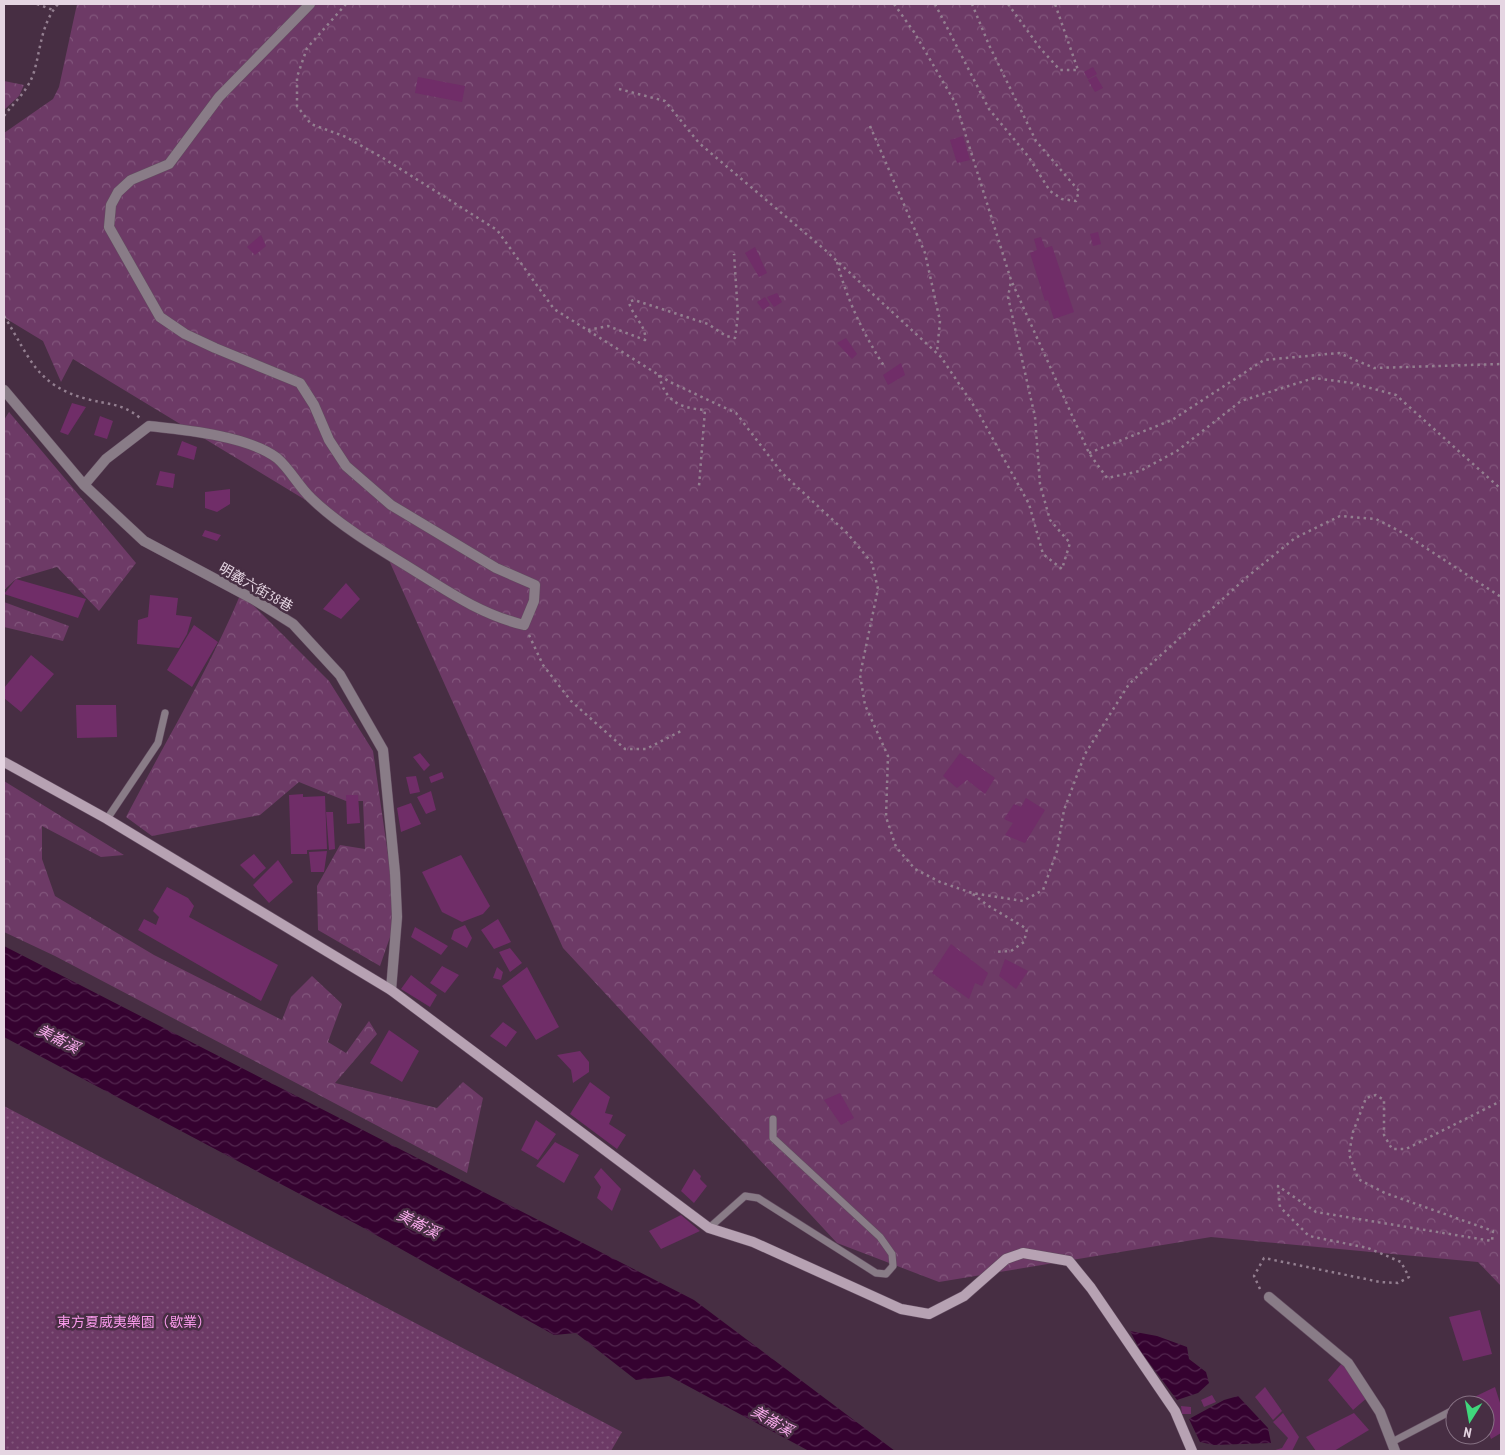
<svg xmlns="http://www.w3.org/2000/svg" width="1505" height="1455" viewBox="0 0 1505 1455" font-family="'PT Sans Narrow','Noto Sans TC',sans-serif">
<defs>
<pattern id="forest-crowns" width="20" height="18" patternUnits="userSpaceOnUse" patternTransform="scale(1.25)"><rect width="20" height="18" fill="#6d3a66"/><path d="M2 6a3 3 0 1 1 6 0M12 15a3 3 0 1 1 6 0" fill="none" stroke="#82567c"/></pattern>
<pattern id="park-dots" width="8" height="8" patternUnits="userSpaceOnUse" patternTransform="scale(1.25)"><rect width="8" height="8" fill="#6d3a66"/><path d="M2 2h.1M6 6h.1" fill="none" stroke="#82567c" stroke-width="1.8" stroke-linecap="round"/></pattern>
<pattern id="water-waves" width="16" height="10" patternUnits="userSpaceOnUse" patternTransform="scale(1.25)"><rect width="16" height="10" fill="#350230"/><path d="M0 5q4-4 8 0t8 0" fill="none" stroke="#52264e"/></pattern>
</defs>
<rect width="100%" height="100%" fill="#472e43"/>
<!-- forest -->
<path fill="url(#forest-crowns)" d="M 77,4 L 1501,4 L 1501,1286 L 1478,1262 L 1211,1237 L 939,1282 L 837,1243 L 563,948 L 383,547 L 73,359 L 61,382 L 43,341 L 5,318 L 4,133 L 53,99 L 59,87 Z
M 4,81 L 24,85 L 19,96 L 4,110 Z
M 9,412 L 136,563 L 99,611 L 57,567 L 16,579 L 4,590 L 4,420 Z
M 241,593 L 329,681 L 373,751 L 397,917 L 380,966 L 318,930 L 317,886 L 340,845 L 365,849 L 363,801 L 346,801 L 299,782 L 260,815 L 152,836 L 126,817 C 165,742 209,670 241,593 Z
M 4,602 L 69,626 L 63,641 L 4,627 Z
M 4,781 L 124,855 L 101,857 L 42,826 L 42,859 L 55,896 L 154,955 L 282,1020 L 291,997 L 312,976 L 342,1004 L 328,1042 L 346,1053 L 369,1021 L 377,1034 L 335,1083 L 437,1108 L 463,1082 L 483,1098 L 467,1173 L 55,956 L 4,932 Z"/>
<!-- park -->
<path fill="url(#park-dots)" d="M 4,1106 L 622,1432 L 611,1451 L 4,1451 Z"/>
<!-- water -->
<path fill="url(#water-waves)" d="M 4,946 L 694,1300 L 895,1451 L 809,1451 L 669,1376 L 636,1380 L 576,1333 L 554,1335 L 360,1226 L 4,1037 Z
M 1130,1331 L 1157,1336 L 1187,1347 L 1189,1359 L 1206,1372 L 1209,1383 L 1198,1393 L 1177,1400 L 1141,1352 Z
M 1238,1396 L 1268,1428 L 1271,1443 L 1214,1445 L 1200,1442 L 1189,1419 L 1224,1400 Z"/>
<!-- building -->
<path fill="#702d68" d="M 1093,67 L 1097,74 L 1088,79 L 1084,72 Z
M 1096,76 L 1103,88 L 1095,92 L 1088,80 Z
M 418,77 L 465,86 L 462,102 L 415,93 Z
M 963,136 L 970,160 L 957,163 L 950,140 Z
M 1098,232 L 1101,244 L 1093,246 L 1090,234 Z
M 261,235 L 266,246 L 255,255 L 247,247 Z
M 1041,237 L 1045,248 L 1052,246 L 1074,312 L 1054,319 L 1048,300 L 1045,301 L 1030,253 L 1037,250 L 1034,239 Z
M 755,247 L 767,273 L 759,277 L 745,253 Z
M 777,293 L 782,302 L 774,307 L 767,297 Z
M 765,297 L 770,305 L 763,310 L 757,302 Z
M 846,338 L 857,354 L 852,359 L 837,343 Z
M 901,363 L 905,375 L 888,385 L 883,375 Z
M 72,403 L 86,407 L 68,435 L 60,432 Z
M 100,416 L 113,421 L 107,439 L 94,435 Z
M 182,441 L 197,447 L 194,460 L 177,455 Z
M 160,471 L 175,474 L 173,488 L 156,485 Z
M 230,489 L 230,504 L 217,512 L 205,508 L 205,492 Z
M 205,530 L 221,535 L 217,541 L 202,536 Z
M 16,579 L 86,599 L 78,618 L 4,594 Z
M 346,583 L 360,599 L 341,619 L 323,609 Z
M 150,595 L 178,598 L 176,615 L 192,617 L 187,634 L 179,648 L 137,644 L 138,620 L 148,617 Z
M 194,625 L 218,642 L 192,687 L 167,670 Z
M 31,655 L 54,674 L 21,712 L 4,698 L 4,688 Z
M 76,705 L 116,705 L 117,737 L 77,738 Z
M 420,753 L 430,765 L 424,771 L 413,757 Z
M 960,753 L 995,778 L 985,794 L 967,780 L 957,788 L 943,776 Z
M 442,772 L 444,778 L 431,783 L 429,777 Z
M 416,776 L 420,792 L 410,794 L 406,777 Z
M 431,791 L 436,810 L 426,814 L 417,797 Z
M 303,794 L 303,797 L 325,796 L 327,849 L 307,850 L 307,854 L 291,854 L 289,795 Z
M 346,795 L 358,795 L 360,823 L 347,824 Z
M 1026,798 L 1045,810 L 1025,843 L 1005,835 L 1013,823 L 1004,819 L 1014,804 L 1021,807 Z
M 411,803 L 421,824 L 401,832 L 397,808 Z
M 326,812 L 333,812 L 335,849 L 329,850 Z
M 327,851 L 324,872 L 311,872 L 309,852 Z
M 254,854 L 266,868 L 254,879 L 240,865 Z
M 461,855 L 490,906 L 483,914 L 462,922 L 442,912 L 422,872 Z
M 278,860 L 293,882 L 269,903 L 253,885 Z
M 167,887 L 188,898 L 194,906 L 189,917 L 278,965 L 261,1001 L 138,930 L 144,919 L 156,925 L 159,917 L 153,911 Z
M 498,919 L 511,942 L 494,949 L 481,930 Z
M 465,925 L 472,938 L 467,948 L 451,939 L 454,930 Z
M 415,927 L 448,946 L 441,955 L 411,937 Z
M 951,944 L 988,973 L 982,986 L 975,983 L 969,999 L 932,973 Z
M 510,948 L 522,963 L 510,972 L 499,952 Z
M 1005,959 L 1028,971 L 1016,989 L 999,976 Z
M 442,966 L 459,975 L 445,993 L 430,983 Z
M 497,967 L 503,972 L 501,980 L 493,978 Z
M 527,967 L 559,1027 L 536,1040 L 502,986 Z
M 411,975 L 437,995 L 430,1007 L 401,989 Z
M 503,1022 L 517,1032 L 506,1047 L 490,1036 Z
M 389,1030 L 419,1051 L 402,1082 L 370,1063 Z
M 580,1051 L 589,1062 L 589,1072 L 573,1083 L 571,1070 L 557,1055 Z
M 590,1082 L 610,1097 L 605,1113 L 613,1115 L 609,1124 L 626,1135 L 617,1149 L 570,1114 Z
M 840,1093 L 854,1118 L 841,1125 L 824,1100 Z
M 536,1120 L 556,1134 L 538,1160 L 521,1150 Z
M 555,1142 L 579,1155 L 564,1183 L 536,1166 Z
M 601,1168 L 621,1189 L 612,1211 L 597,1198 L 601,1187 L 594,1177 Z
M 694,1169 L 701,1176 L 700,1179 L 707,1186 L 694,1203 L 681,1191 Z
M 681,1215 L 700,1231 L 661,1249 L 649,1231 Z
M 1480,1310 L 1492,1354 L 1463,1361 L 1449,1317 Z
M 1342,1363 L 1368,1397 L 1353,1410 L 1328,1380 Z
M 1265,1387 L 1282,1411 L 1273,1420 L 1255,1397 Z
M 1495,1387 L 1501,1406 L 1501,1433 L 1491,1439 L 1485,1423 L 1485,1405 L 1474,1405 L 1470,1399 Z
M 1212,1395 L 1216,1402 L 1204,1407 L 1201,1400 Z
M 1181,1406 L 1191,1407 L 1191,1414 L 1182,1414 Z
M 1283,1413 L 1299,1437 L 1292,1451 L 1272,1451 L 1282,1448 L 1288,1438 L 1273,1422 Z
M 1354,1413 L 1369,1430 L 1334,1451 L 1316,1451 L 1306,1437 Z"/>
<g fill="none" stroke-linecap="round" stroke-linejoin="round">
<!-- lane casing -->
<g stroke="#634c60" stroke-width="8">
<path id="lane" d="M 107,819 L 158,743 L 165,713
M 709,1228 L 745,1196 L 758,1198 L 876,1273 L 886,1274 L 893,1266 L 892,1254 L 880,1237 L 773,1138 L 773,1119
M 1392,1442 L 1453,1410"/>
</g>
<!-- street casing -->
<g stroke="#634c60" stroke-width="11">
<path id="street" d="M 4,390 L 84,485 L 144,541 L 253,599 L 293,624 L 340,675 L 383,750 L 395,873 L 397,917 L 391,990
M 84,485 L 106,459 L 149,426 C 185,430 248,436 277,458 C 290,469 299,487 311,498 C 339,525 374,546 407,566 C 446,590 479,614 524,625 L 534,601 L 535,585 L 496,568 L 391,505 L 346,466 L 329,440 L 314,405 L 300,383 L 215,348 L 185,334 L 160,317 L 109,227 L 111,205 L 118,192 L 131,180 L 169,164 L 219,97 L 310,4
M 1269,1297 L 1348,1363 L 1380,1412 L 1395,1451"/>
</g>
<!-- secondary casing -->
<g stroke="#634c60" stroke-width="11">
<path id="secondary" d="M 4,762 L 107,819 L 391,990 L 709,1228 L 753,1242 L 901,1309 L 929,1314 L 964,1296 L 1006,1259 L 1023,1253 L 1069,1261 L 1091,1288 L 1175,1411 L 1192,1451"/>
</g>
<!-- path -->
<path stroke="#937f90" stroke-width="2.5" stroke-dasharray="2.5 4" stroke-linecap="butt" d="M 37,4 L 53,10
M 346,4 L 307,48 L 297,77 L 297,106 L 311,124 L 346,137 L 383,158 L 497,230 L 554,309 L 670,382 L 736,413 L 782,473 L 847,533 L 872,563 L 878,589 L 860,675 L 865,705 L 888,756 L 886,817 L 896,847 L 915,869 L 940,882 L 972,893 L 1023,901 L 1043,890 L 1057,851 L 1064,810 L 1085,754 L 1129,684 L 1247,577 L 1295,538 L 1340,516 L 1376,519 L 1403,533 L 1501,597
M 894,4 L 914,32 L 956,104 L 1011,280 L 1089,453 L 1107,478 L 1140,471 L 1177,451 L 1241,401 L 1314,378 L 1352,383 L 1396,395 L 1501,489
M 935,4 L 989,109 L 1028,156 L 1050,191 L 1062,199 L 1076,201 L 1079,191 L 1036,141 L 989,45 L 972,4
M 1008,4 L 1040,48 L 1060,70 L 1078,70 L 1055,4
M 619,89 L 665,101 L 699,143 L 824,249 L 941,357 L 978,412 L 1029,504 L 1043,554 L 1062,569 L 1070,543 L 1050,520 L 1040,484 L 1035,417 L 1008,297 L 1011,281
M 4,116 C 15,101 28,91 34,72 C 41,48 41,24 58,4
M 870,126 L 925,253 L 940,321 L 937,352
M 837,262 C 847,300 863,333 884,366
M 4,316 C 30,357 35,385 87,399 C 109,405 122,403 140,418
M 588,330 L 608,326 L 645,340 C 647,326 632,316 629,302 L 634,300 L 708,324 L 726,336 L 735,338 L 738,315 L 734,254
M 659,375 C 665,401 679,408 705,410 L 699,486
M 1089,453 L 1172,420 L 1264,360 L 1339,353 L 1374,368 L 1501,364
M 529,635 L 543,665 L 571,701 L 625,749 L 646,749 L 681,731
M 973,894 L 987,905 L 1027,929 L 1024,942 L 1011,951 L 994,952
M 1260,1289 L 1254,1276 L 1264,1258 L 1380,1282 L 1398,1283 L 1409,1277 L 1401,1262 L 1368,1248 L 1309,1236 L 1280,1207 L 1278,1186 L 1316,1212 L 1492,1241 L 1493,1231 L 1385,1193 L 1358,1179 L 1349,1154 L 1353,1132 L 1366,1098 L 1376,1095 L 1384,1100 L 1384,1135 L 1392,1149 L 1406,1149 L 1501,1101"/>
<!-- lane -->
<use href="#lane" stroke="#897c87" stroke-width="7"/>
<!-- street -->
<use href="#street" stroke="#897c87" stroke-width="10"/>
<!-- secondary -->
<use href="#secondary" stroke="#b7a2b3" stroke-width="10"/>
</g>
<g text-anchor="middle" stroke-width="5" stroke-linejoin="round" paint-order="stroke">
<!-- street labels -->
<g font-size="14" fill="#e5d5e2" stroke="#472e43">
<text transform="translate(256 587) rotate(30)" y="5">明義六街38巷</text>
</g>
<!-- park labels -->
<g font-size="14" fill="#fb9bed" stroke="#472e43">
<text x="134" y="1327">東方夏威夷樂園（歇業）</text>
</g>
<!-- water labels -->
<g font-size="15" font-style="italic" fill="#f8aaec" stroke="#472e43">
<text transform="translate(58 1039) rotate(27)" y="5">美崙溪</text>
<text transform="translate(418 1224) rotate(27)" y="5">美崙溪</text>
<text transform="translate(772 1421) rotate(30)" y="5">美崙溪</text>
</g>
</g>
<!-- border -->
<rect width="1505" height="1455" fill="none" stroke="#e5d5e2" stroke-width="10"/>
<!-- north arrow -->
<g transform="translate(1470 1420) rotate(191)"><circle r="24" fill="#472e43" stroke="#867183"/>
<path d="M0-4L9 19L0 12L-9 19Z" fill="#40d77c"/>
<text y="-8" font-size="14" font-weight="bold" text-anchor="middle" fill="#e5d5e2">N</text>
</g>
</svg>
